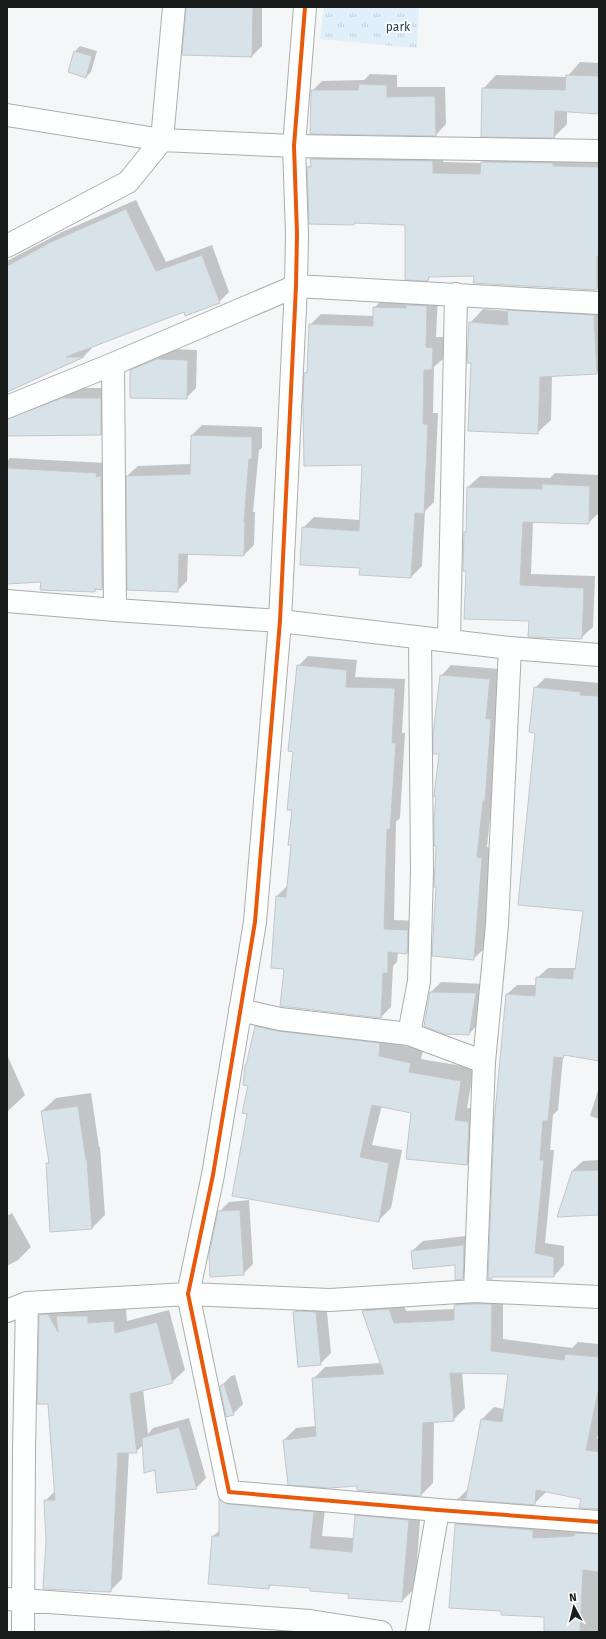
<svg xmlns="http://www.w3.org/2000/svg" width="606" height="1639" viewBox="0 0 606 1639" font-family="'Fira Sans',sans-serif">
<defs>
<pattern id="park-tufts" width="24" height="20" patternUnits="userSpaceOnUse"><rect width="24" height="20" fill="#dff0fb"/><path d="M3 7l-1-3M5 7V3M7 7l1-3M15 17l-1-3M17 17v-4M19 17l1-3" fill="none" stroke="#bfcdd7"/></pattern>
</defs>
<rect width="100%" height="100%" fill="#f4f6f7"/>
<!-- park -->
<path fill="url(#park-tufts)" d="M 324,7 L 419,7 L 417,48 L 320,39 Z"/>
<!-- shadow -->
<path fill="#0003" d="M 187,7 L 262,7 L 262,46 L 252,56 L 183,54 Z
M 80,46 L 97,51 L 91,72 L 86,77 L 75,51 Z
M 580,62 L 599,63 L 599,113 L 567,111 L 567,124 L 554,137 L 483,89 L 496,75 L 567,77 Z
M 370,74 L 397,75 L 397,87 L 445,87 L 446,124 L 436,135 L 312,91 L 322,81 L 364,80 Z
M 322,148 L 444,150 L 443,162 L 482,163 L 492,151 L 599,157 L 599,286 L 596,289 L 475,275 L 432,275 L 428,280 L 406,224 L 355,222 L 354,224 L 308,167 L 312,164 L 311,159 Z
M 136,200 L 166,262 L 212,245 L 229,292 L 219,302 L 184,311 L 89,347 L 92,348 L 83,357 L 7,391 L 7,261 L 62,232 Z
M 438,295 L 436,337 L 444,337 L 443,359 L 434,367 L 433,413 L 438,413 L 434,502 L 425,511 L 422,566 L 411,577 L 361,567 L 303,528 L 314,517 L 361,520 L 363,464 L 305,373 L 308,370 L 310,325 L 321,314 L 374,316 L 374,308 L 385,297 Z
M 522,297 L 599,302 L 599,370 L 596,373 L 552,375 L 551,420 L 537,433 L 472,362 L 470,323 L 483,309 L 508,311 Z
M 168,349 L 197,350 L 196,388 L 186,398 L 131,371 L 141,360 Z
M 73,388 L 111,388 L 111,424 L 101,434 L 16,418 L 26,408 Z
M 202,425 L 262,427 L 262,448 L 259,450 L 253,512 L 255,512 L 254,545 L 244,555 L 188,554 L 187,581 L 177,591 L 127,476 L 138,466 L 191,464 L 192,435 Z
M 10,458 L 106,463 L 112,578 L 102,589 L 97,588 L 95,591 L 42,580 L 7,583 L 7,461 Z
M 555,473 L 599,475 L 599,513 L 588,523 L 533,521 L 531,574 L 595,576 L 593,627 L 581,638 L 530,620 L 467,570 L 465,533 L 467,531 L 468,487 L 480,476 L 550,478 Z
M 308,656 L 357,660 L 355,677 L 405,679 L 402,733 L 405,733 L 400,818 L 396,822 L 394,920 L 418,921 L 417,942 L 407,953 L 398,952 L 397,962 L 393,966 L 391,1007 L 381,1017 L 285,968 L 275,937 L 273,937 L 277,896 L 287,886 L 292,844 L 298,666 Z
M 451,665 L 500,669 L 496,709 L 501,709 L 487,847 L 492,848 L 484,949 L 473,959 L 437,886 L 441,676 Z
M 545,678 L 599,683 L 599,1059 L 566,1054 L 563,1058 L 558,1110 L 553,1115 L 550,1150 L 554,1150 L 545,1243 L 564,1246 L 564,1265 L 554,1276 L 494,1276 L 492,1278 L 506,995 L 517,985 L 537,985 L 537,978 L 548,968 L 576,968 L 584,910 L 536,732 L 535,688 Z
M 441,982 L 486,984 L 479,1023 L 469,1034 L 431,992 Z
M 269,1014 L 393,1030 L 392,1043 L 423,1050 L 421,1059 L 474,1068 L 467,1108 L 482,1109 L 480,1151 L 467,1164 L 408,1158 L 412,1112 L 382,1105 L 372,1145 L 402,1150 L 391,1208 L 378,1221 L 248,1114 L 250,1085 L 248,1063 L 256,1027 Z
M 8,1057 L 25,1095 L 7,1112 L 7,1058 Z
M 599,1087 L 599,1119 L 590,1116 Z
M 91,1093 L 99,1147 L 100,1147 L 105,1215 L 92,1228 L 47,1164 L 49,1161 L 42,1111 L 56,1098 Z
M 599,1160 L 599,1214 L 572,1171 L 583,1161 Z
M 249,1200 L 253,1264 L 243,1274 L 219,1212 L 229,1202 Z
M 12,1213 L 31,1247 L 18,1260 L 7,1266 L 7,1216 Z
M 474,1235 L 473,1268 L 463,1278 L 456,1264 L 412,1251 L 423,1241 Z
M 467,1293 L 503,1293 L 503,1339 L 572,1348 L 578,1342 L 599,1344 L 599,1430 L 597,1439 L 599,1439 L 599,1510 L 580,1507 L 582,1498 L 547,1491 L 534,1504 L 459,1498 L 469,1488 L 482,1419 L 494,1407 L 504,1409 L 509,1373 L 462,1372 L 465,1408 L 453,1420 L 434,1421 L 433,1483 L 421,1495 L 359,1485 L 284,1440 L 296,1428 L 316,1426 L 313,1379 L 325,1367 L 381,1363 L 363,1311 L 375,1299 L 401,1297 L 406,1311 L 455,1309 L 455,1305 Z
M 304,1302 L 326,1302 L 331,1353 L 320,1364 L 294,1312 Z
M 53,1303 L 100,1305 L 100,1311 L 126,1309 L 127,1321 L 169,1310 L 185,1370 L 172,1382 L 143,1389 L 148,1434 L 153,1428 L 189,1418 L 206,1478 L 196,1488 L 156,1469 L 143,1445 L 136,1452 L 129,1452 L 122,1579 L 110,1591 L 47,1541 L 45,1501 L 55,1491 L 49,1403 L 40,1315 Z
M 235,1375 L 243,1404 L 233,1414 L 221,1386 L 231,1376 Z
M 233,1487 L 326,1499 L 322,1536 L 354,1538 L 356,1516 L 369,1503 L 421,1507 L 415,1588 L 402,1601 L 311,1587 L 272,1584 L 268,1588 L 213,1536 L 220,1530 L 220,1500 Z
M 467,1513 L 599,1523 L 599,1632 L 545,1630 L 545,1616 L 502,1610 L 456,1524 Z
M 170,1630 L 170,1632 L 129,1632 L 130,1631 Z"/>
<!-- building -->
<path fill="#d8e3e9" stroke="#c5c7c8" d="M 186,7 L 253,7 L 252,57 L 182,55 Z
M 74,51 L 92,56 L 86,78 L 68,72 Z
M 566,75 L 599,76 L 599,114 L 555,111 L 554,138 L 481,137 L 482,88 L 565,90 Z
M 359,84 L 387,85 L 387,97 L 435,96 L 436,136 L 310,134 L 311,90 L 358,90 Z
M 310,159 L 433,161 L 433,173 L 480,174 L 481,162 L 553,163 L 553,166 L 599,167 L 599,256 L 597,256 L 597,290 L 473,283 L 474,276 L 429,277 L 428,281 L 405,280 L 405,225 L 354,223 L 354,225 L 309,224 L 307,167 L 311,167 Z
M 126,209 L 156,271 L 202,255 L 220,303 L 185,316 L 184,312 L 66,357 L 84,357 L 7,392 L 7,266 L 51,242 Z
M 406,305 L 427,306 L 426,347 L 433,348 L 432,370 L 424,370 L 423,424 L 428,424 L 424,514 L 415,513 L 411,578 L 359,575 L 360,568 L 300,565 L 302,527 L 359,531 L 362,465 L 304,466 L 303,399 L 304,373 L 307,373 L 309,324 L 373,326 L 373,307 L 406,308 Z
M 507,310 L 594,315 L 597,374 L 540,377 L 538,434 L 468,431 L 471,363 L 467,363 L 469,322 L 508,325 Z
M 157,359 L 188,360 L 187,399 L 130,398 L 130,370 Z
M 62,398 L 101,398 L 101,435 L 7,436 L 7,419 Z
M 191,435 L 252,437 L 252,459 L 249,459 L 244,522 L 245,522 L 244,556 L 179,554 L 178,592 L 127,590 L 126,476 L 190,474 Z
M 7,468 L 97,473 L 96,477 L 101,476 L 102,590 L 95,589 L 95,592 L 40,590 L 41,582 L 7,584 Z
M 542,484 L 590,486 L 589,524 L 523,522 L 520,585 L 584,588 L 582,639 L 528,637 L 529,621 L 464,619 L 466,571 L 463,571 L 464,532 L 466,532 L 467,487 L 542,489 Z
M 297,665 L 347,670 L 346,687 L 395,688 L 392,743 L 396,743 L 390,830 L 387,829 L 384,929 L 408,930 L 407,954 L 388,952 L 388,973 L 383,973 L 381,1018 L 280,1006 L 284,969 L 271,968 L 276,896 L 286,897 L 291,845 L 288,845 L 292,810 L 287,810 L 293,752 L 288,751 Z
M 440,675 L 490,679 L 486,719 L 491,719 L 485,801 L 483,801 L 477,857 L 482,858 L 474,960 L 432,956 L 436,887 L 434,887 L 436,846 L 434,846 L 434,819 L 436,797 L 434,796 L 439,754 L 433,754 L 433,736 Z
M 534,687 L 581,692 L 580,695 L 599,696 L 599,1061 L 564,1055 L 563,1058 L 554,1057 L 548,1121 L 543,1121 L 540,1160 L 544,1160 L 535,1253 L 554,1257 L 554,1277 L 492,1277 L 492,1279 L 488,1279 L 494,1124 L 506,994 L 535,996 L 536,977 L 573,979 L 573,970 L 575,970 L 583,911 L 518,905 L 535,733 L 529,732 Z
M 430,992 L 476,993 L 469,1035 L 444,1034 L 424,1026 Z
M 255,1026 L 278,1031 L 380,1043 L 379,1056 L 411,1063 L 409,1072 L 461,1081 L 455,1120 L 469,1122 L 467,1165 L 406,1159 L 411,1113 L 372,1105 L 360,1157 L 389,1163 L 379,1222 L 232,1196 L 247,1114 L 242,1113 L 248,1086 L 243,1085 L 245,1065 L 246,1065 Z
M 78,1106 L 86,1160 L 87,1160 L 92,1229 L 50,1232 L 46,1163 L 49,1163 L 41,1111 Z
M 599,1170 L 599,1215 L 557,1217 L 572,1171 Z
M 240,1210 L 244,1275 L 210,1277 L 209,1255 L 218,1211 Z
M 464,1245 L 463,1279 L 455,1280 L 455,1265 L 413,1269 L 411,1251 Z
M 475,1304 L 492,1304 L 491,1351 L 564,1360 L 565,1354 L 599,1357 L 599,1387 L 586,1450 L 599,1452 L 599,1509 L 579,1508 L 581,1499 L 536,1490 L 535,1505 L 457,1499 L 466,1498 L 481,1419 L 502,1422 L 508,1374 L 450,1373 L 454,1421 L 423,1423 L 421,1496 L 357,1490 L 357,1486 L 329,1488 L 288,1485 L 283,1440 L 316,1436 L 312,1378 L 384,1374 L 362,1311 L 389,1309 L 394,1323 L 454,1320 L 454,1305 Z
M 299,1311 L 316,1312 L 321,1365 L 298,1367 L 293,1312 Z
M 48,1314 L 58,1332 L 56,1316 L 88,1316 L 88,1323 L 114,1321 L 115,1333 L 157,1322 L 173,1383 L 130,1394 L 137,1453 L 118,1453 L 111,1592 L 43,1589 L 46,1541 L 44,1500 L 55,1500 L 48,1404 L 37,1404 L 39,1315 Z
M 224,1384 L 234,1415 L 226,1417 L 220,1386 Z
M 179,1427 L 197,1489 L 157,1493 L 155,1470 L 144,1473 L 142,1438 Z
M 219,1499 L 228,1504 L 314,1512 L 310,1548 L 352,1552 L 355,1515 L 409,1520 L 402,1602 L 348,1598 L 349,1594 L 310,1591 L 310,1588 L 269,1585 L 269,1589 L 208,1584 L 212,1536 L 219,1536 Z
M 455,1524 L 533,1530 L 533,1538 L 574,1536 L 575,1533 L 599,1534 L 599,1572 L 583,1570 L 580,1632 L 544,1631 L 544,1617 L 501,1615 L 501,1611 L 449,1608 Z"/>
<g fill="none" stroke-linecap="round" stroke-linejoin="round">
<!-- minor casing -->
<g stroke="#acaeae" stroke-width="24">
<path id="minor" d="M 305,7 L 294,146 L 297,234 L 296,286 L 280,621 L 255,922 L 213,1175 L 188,1294 L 229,1492 L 438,1510 L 599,1522
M 7,115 L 162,140 L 174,7
M 7,246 L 128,182 L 162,140 L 294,146 L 599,151
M 113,364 L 115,610
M 7,407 L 113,364 L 296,286 L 599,303
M 7,601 L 115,610 L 280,621 L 510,648 L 599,655
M 449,641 L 456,294
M 240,1010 L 280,1019 L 409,1034 L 484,1062
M 409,1034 L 419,981 L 422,871 L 420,638
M 475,1291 L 484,1062 L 497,925 L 510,648
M 7,1311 L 27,1303 L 188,1294 L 330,1300 L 475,1291 L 599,1297
M 7,1599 L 310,1621 L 381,1632
M 23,1632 L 24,1449 L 27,1303
M 417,1632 L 438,1510"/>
</g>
<!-- minor -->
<use href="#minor" stroke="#fdfefe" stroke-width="22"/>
<!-- cycleway casing -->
<g stroke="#fff" stroke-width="6">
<path id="cycleway" d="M 305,7 L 294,146 L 297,234 L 296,286 L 280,621 L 255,922 L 213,1175 L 188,1294 L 229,1492 L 438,1510 L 599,1522"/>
</g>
<!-- cycleway -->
<use href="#cycleway" stroke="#e8590c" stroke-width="4"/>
</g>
<g text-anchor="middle" stroke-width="3.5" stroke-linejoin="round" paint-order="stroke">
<!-- park labels -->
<g font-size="12" fill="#204558" stroke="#fff">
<text x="398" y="31">park</text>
</g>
</g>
<!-- border -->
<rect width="606" height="1639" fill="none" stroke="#1b1d1d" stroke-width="16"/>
<!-- north arrow -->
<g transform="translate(574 1607) rotate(353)" stroke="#ffffff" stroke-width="3" paint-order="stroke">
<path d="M0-3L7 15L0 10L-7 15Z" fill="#1b1d1d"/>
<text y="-6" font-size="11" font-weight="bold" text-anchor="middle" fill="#1b1d1d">N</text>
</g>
</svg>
